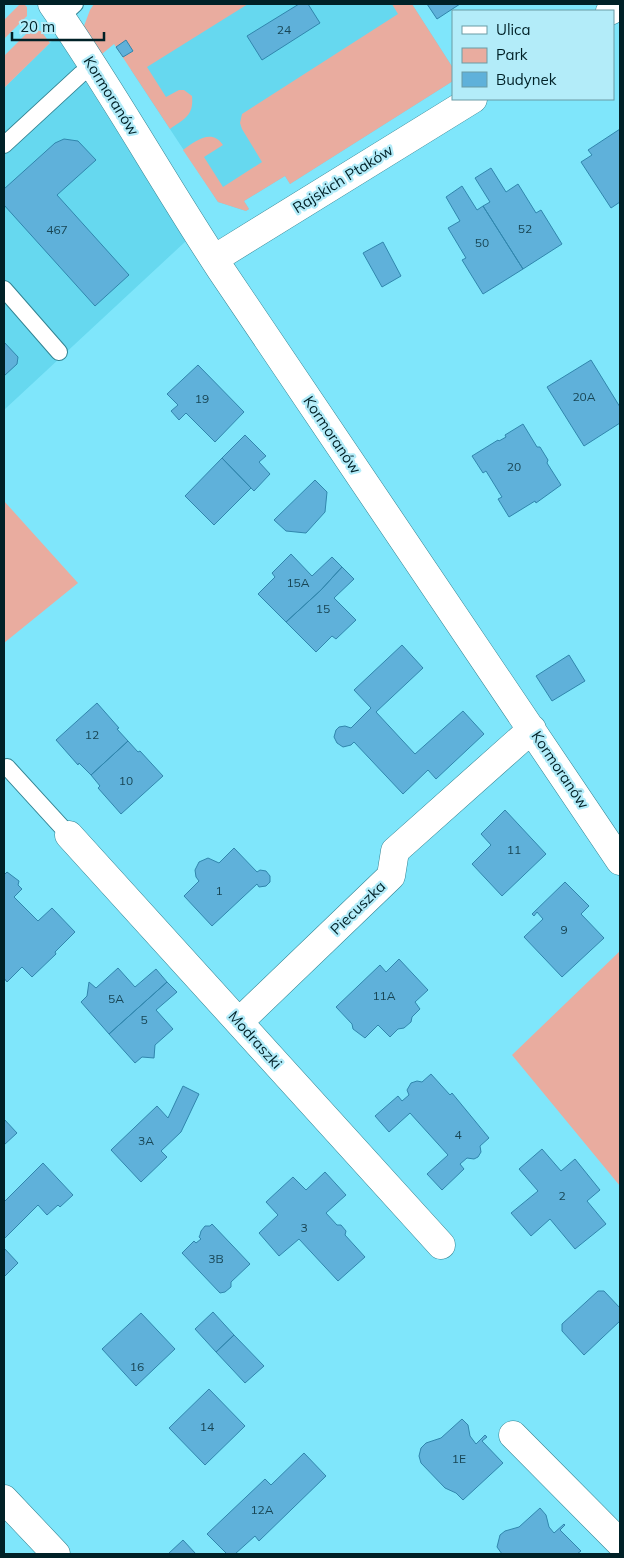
<svg xmlns="http://www.w3.org/2000/svg" width="624" height="1558" viewBox="0 0 624 1558" font-family="Mulish,sans-serif">
<rect width="100%" height="100%" fill="#7fe6fb"/>
<!-- built -->
<path fill="#66d8ef" d="M 234,4 L 412,4 L 453,68 L 453,81 L 290,184 L 285,176 L 244,201 L 249,209 L 246,211 L 218,202 L 131,70 Z
M 57,36 L 186,241 L 4,410 L 4,88 Z"/>
<!-- green -->
<path fill="#e9ac9f" d="M 20,4 L 24,4 L 27,7 L 27,16 L 4,39 L 4,20 Z
M 94,4 L 248,4 L 147,67 L 166,97 L 179,90 L 184,90 L 192,96 C 194,116 184,119 170,129 L 114,44 L 102,54 L 84,26 L 90,10 Z
M 392,4 L 412,4 L 453,68 L 453,81 L 290,184 L 285,176 L 244,201 L 249,209 L 246,211 L 218,202 L 183,150 C 195,141 212,128 223,145 L 204,157 L 223,187 L 262,162 L 242,129 L 240,123 L 242,114 L 398,14 Z
M 30,30 L 41,31 L 50,43 L 4,88 L 4,56 Z
M 4,501 L 78,583 L 4,643 Z
M 620,951 L 620,1186 L 512,1055 Z"/>
<!-- building -->
<path fill="#5fb1da" stroke="#3086ad" d="M 299,4 L 308,4 L 320,23 L 262,60 L 247,36 Z
M 427,4 L 460,4 L 437,19 Z
M 126,40 L 133,51 L 123,57 L 116,47 Z
M 620,129 L 620,202 L 611,208 L 581,162 L 592,155 L 588,150 Z
M 64,139 L 78,141 L 96,160 L 57,195 L 129,275 L 95,306 L 4,205 L 4,189 L 55,143 Z
M 491,168 L 506,192 L 518,184 L 536,213 L 541,210 L 562,244 L 523,269 L 483,206 L 490,202 L 475,178 Z
M 462,186 L 477,210 L 483,206 L 523,269 L 483,294 L 462,260 L 466,258 L 448,228 L 460,221 L 446,197 Z
M 383,242 L 401,276 L 382,287 L 363,253 Z
M 4,342 L 18,357 L 17,364 L 4,376 Z
M 591,360 L 620,407 L 620,423 L 584,446 L 547,387 Z
M 198,365 L 244,412 L 215,442 L 186,413 L 179,420 L 171,411 L 178,405 L 167,394 Z
M 523,424 L 537,447 L 540,447 L 548,460 L 547,463 L 561,485 L 536,503 L 535,501 L 509,517 L 498,499 L 502,497 L 486,471 L 483,473 L 472,456 L 498,440 L 499,441 L 506,437 L 505,435 Z
M 245,435 L 266,456 L 259,462 L 270,474 L 254,491 L 222,458 Z
M 222,458 L 251,488 L 214,525 L 185,496 Z
M 315,480 L 327,492 L 325,512 L 306,533 L 286,531 L 274,520 Z
M 291,554 L 312,576 L 332,557 L 342,567 L 321,590 L 286,622 L 258,594 L 275,577 L 272,573 Z
M 342,567 L 354,579 L 334,598 L 356,620 L 336,639 L 332,636 L 316,652 L 286,622 L 321,590 Z
M 402,645 L 423,668 L 376,712 L 415,754 L 463,711 L 484,734 L 436,779 L 428,770 L 403,794 L 354,742 L 351,745 L 343,747 L 337,743 L 334,737 L 336,730 L 339,727 L 345,726 L 351,728 L 371,708 L 354,690 Z
M 569,655 L 585,681 L 552,701 L 536,676 Z
M 97,703 L 119,728 L 117,729 L 128,741 L 91,775 L 79,763 L 78,765 L 56,740 Z
M 128,741 L 138,752 L 140,751 L 163,776 L 121,814 L 98,788 L 100,786 L 91,775 Z
M 505,810 L 546,854 L 502,896 L 472,864 L 491,845 L 481,834 Z
M 234,848 L 257,872 L 260,870 L 266,871 L 270,876 L 270,882 L 266,886 L 259,887 L 257,884 L 212,926 L 184,896 L 199,881 L 196,877 L 195,870 L 199,862 L 208,858 L 219,863 Z
M 7,872 L 19,881 L 18,885 L 22,889 L 14,897 L 38,921 L 52,908 L 75,932 L 55,952 L 56,954 L 32,977 L 22,967 L 7,982 L 4,978 L 4,875 Z
M 565,882 L 589,906 L 581,914 L 604,938 L 562,977 L 524,937 L 543,919 L 537,912 L 534,916 L 532,914 Z
M 399,959 L 428,990 L 415,1002 L 420,1009 L 412,1017 L 411,1022 L 404,1028 L 398,1029 L 390,1037 L 378,1025 L 365,1038 L 353,1029 L 352,1024 L 336,1007 L 380,965 L 386,972 Z
M 118,968 L 135,987 L 156,969 L 167,982 L 109,1034 L 81,1002 L 87,996 L 89,982 L 96,988 Z
M 167,982 L 177,992 L 156,1010 L 173,1029 L 155,1045 L 154,1058 L 142,1057 L 135,1063 L 109,1034 Z
M 431,1074 L 450,1095 L 452,1093 L 489,1138 L 480,1146 L 481,1152 L 478,1157 L 474,1159 L 467,1158 L 460,1164 L 464,1169 L 442,1190 L 427,1174 L 448,1155 L 419,1123 L 410,1113 L 389,1132 L 375,1116 L 398,1096 L 402,1101 L 409,1095 L 407,1090 L 411,1083 L 417,1081 L 422,1082 Z
M 183,1086 L 199,1094 L 181,1132 L 161,1151 L 167,1157 L 141,1182 L 111,1150 L 157,1106 L 168,1118 Z
M 4,1119 L 17,1133 L 4,1145 Z
M 542,1149 L 561,1171 L 575,1159 L 600,1190 L 587,1201 L 606,1224 L 575,1249 L 550,1219 L 531,1236 L 511,1213 L 538,1191 L 519,1169 Z
M 43,1163 L 73,1195 L 60,1207 L 58,1205 L 47,1215 L 38,1205 L 4,1239 L 4,1202 Z
M 325,1172 L 346,1195 L 326,1213 L 337,1225 L 341,1225 L 346,1231 L 345,1235 L 365,1257 L 338,1281 L 299,1239 L 279,1256 L 259,1233 L 278,1215 L 266,1202 L 293,1177 L 306,1190 Z
M 212,1224 L 250,1264 L 231,1282 L 231,1287 L 225,1292 L 220,1293 L 182,1253 L 194,1241 L 196,1243 L 201,1239 L 199,1237 L 200,1235 L 201,1231 L 205,1226 L 210,1226 Z
M 4,1248 L 18,1263 L 4,1277 Z
M 598,1291 L 604,1291 L 620,1308 L 620,1321 L 584,1355 L 562,1331 L 562,1324 Z
M 213,1312 L 234,1335 L 216,1352 L 195,1329 Z
M 141,1313 L 175,1349 L 136,1386 L 102,1349 Z
M 234,1335 L 264,1366 L 245,1383 L 216,1352 Z
M 209,1389 L 245,1426 L 205,1465 L 169,1428 Z
M 462,1419 L 468,1425 L 470,1436 L 476,1444 L 485,1435 L 487,1437 L 482,1441 L 503,1463 L 463,1500 L 456,1493 L 445,1488 L 421,1463 L 419,1456 L 421,1448 L 426,1443 L 441,1438 Z
M 304,1453 L 326,1476 L 259,1541 L 255,1536 L 235,1554 L 227,1554 L 207,1534 L 265,1479 L 271,1485 Z
M 540,1508 L 546,1515 L 549,1527 L 554,1533 L 564,1524 L 565,1525 L 560,1530 L 581,1551 L 577,1554 L 502,1554 L 497,1547 L 500,1535 L 505,1531 L 519,1527 Z
M 183,1540 L 196,1554 L 168,1554 Z"/>
<g fill="none" stroke-linecap="round" stroke-linejoin="round">
<!-- lane casing -->
<g stroke="#328392" stroke-width="18">
<path id="lane" d="M 61,17 L 75,4
M 4,145 L 81,74 L 94,69
M 4,289 L 59,352
M 7,767 L 69,835"/>
</g>
<!-- street casing -->
<g stroke="#328392" stroke-width="29">
<path id="street" d="M 52,4 C 112,90 163,182 221,270 C 353,468 488,663 620,861
M 610,11 L 620,5
M 214,259 L 473,99
M 69,835 L 441,1245
M 239,1022 L 391,876 L 395,851 L 532,729
M 513,1435 L 620,1543
M 4,1499 L 56,1554"/>
</g>
<!-- lane -->
<use href="#lane" stroke="#fff" stroke-width="16"/>
<!-- street -->
<use href="#street" stroke="#fff" stroke-width="28"/>
</g>
<g text-anchor="middle" stroke-width="4.5" stroke-linejoin="round" paint-order="stroke">
<!-- number labels -->
<g font-size="12" fill="#184554">
<text x="284" y="34">24</text>
<text x="525" y="233">52</text>
<text x="57" y="234">467</text>
<text x="482" y="247">50</text>
<text x="584" y="401">20A</text>
<text x="202" y="403">19</text>
<text x="514" y="471">20</text>
<text x="298" y="587">15A</text>
<text x="323" y="613">15</text>
<text x="92" y="739">12</text>
<text x="126" y="785">10</text>
<text x="514" y="854">11</text>
<text x="219" y="895">1</text>
<text x="564" y="934">9</text>
<text x="384" y="1000">11A</text>
<text x="116" y="1003">5A</text>
<text x="144" y="1024">5</text>
<text x="458" y="1139">4</text>
<text x="146" y="1145">3A</text>
<text x="562" y="1200">2</text>
<text x="304" y="1232">3</text>
<text x="216" y="1263">3B</text>
<text x="137" y="1371">16</text>
<text x="207" y="1431">14</text>
<text x="459" y="1463">1E</text>
<text x="262" y="1514">12A</text>
</g>
<!-- street labels -->
<g font-size="15" fill="#002127" stroke="#b3ecf9">
<text transform="translate(111 96) rotate(58)" y="5">Kormoranów</text>
<text transform="translate(343 179) rotate(-32)" y="5">Rajskich Ptaków</text>
<text transform="translate(332 435) rotate(56)" y="5">Kormoranów</text>
<text transform="translate(560 770) rotate(56)" y="5">Kormoranów</text>
<text transform="translate(358 908) rotate(-44)" y="5">Piecuszka</text>
<text transform="translate(255 1040) rotate(48)" y="5">Modraszki</text>
</g>
</g>
<!-- border -->
<rect width="624" height="1558" fill="none" stroke="#002127" stroke-width="10"/>
<!-- legend -->
<rect x="452" y="10" width="162" height="90" fill="#b3ecf9" stroke="#6b9ba5"/>
<rect x="462" y="26" width="25" height="8" fill="#ffffff" stroke="#6b9ba5"/>
<text x="496" y="35" font-size="15" fill="#002127">Ulica</text>
<rect x="462" y="48" width="25" height="15" fill="#e9ac9f" stroke="#6b9ba5"/>
<text x="496" y="60" font-size="15" fill="#002127">Park</text>
<rect x="462" y="72" width="25" height="15" fill="#5fb1da" stroke="#6b9ba5"/>
<text x="496" y="85" font-size="15" fill="#002127">Budynek</text>
<!-- scale -->
<path d="M12 32v8h92v-8" fill="none" stroke="#002127" stroke-width="2.5"/>
<text x="20" y="32" font-size="15" fill="#002127" stroke="#b3ecf9" stroke-width="4" paint-order="stroke">20 m</text>
</svg>
